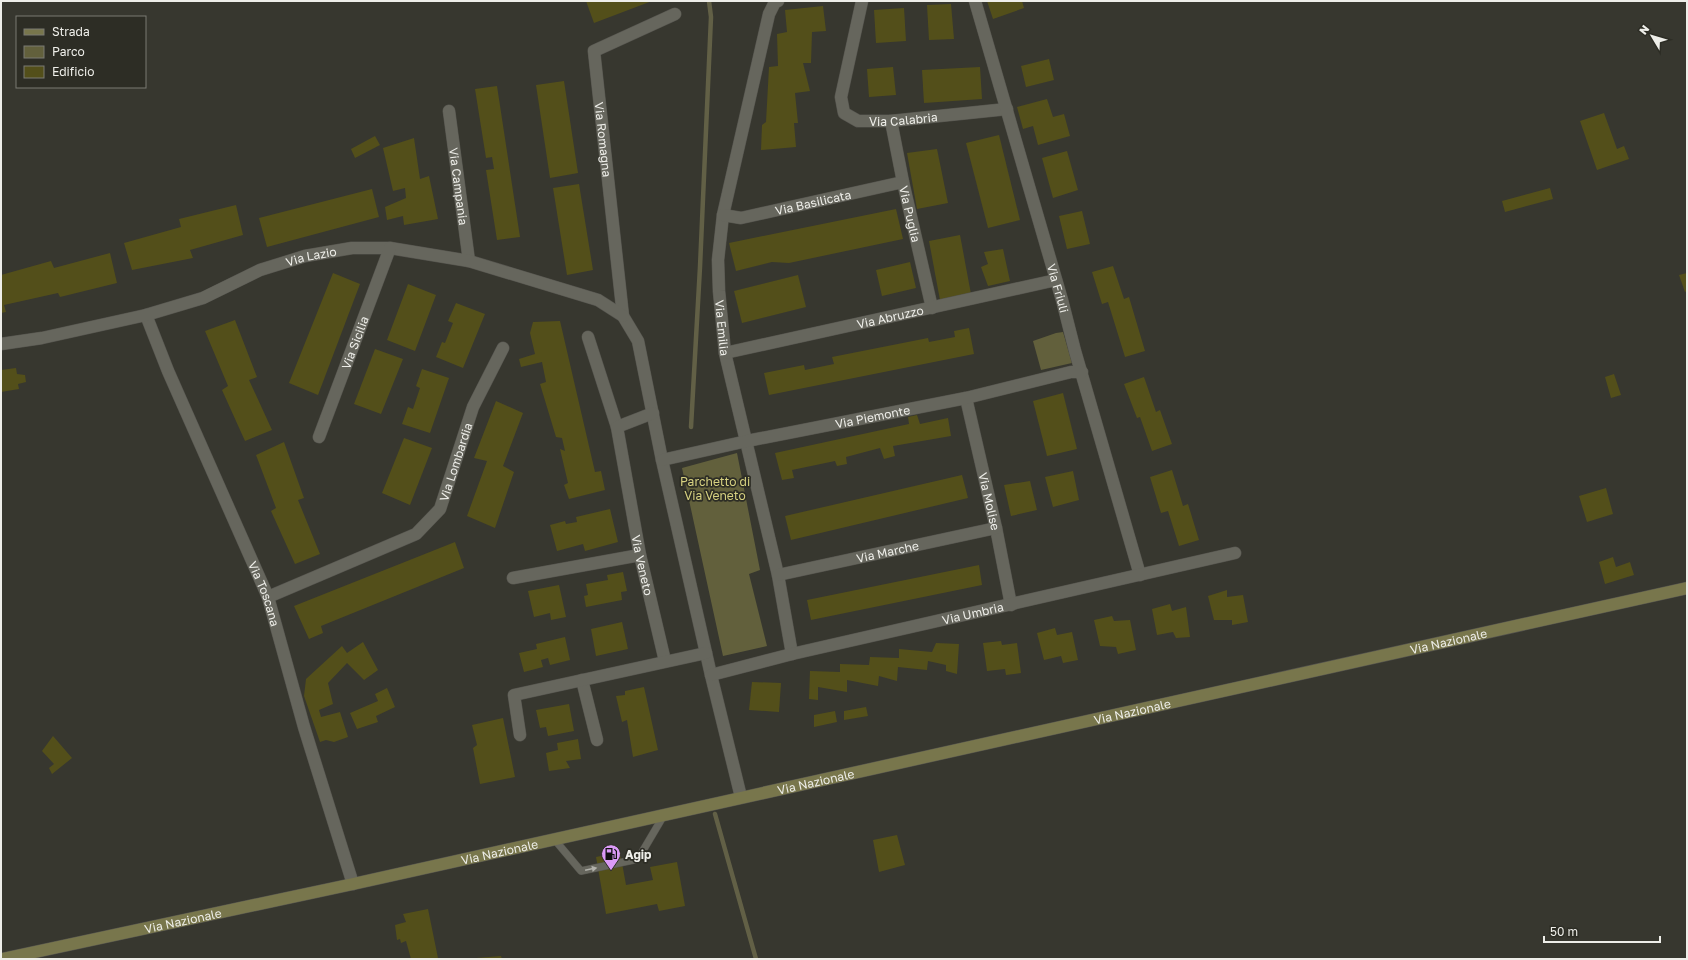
<svg xmlns="http://www.w3.org/2000/svg" width="1688" height="960" viewBox="0 0 1688 960" font-family="'Golos Text',sans-serif">
<style>
.green{fill:#62603c}
.lines{fill:none;stroke-linecap:round;stroke-linejoin:round}
.stream{stroke:#626046;stroke-width:4.5}
.building{fill:#534f1a}
.service-casing{stroke:#55544e;stroke-width:8}
.minor-casing{stroke:#55544e;stroke-width:13}
.secondary-casing{stroke:#55544e;stroke-width:13}
.service{stroke:#66665d;stroke-width:7}
.minor{stroke:#66665d;stroke-width:12}
.secondary{stroke:#78764c;stroke-width:12}
.oneway{fill:#b1b1aa}
.labels{text-anchor:middle;dominant-baseline:central;stroke-width:3.5;stroke-linejoin:round;paint-order:stroke}
.street-label{font-size:12px;fill:#eeeee9;stroke:#2d2d25}
.park-label{font-size:12px;fill:#d7d281;stroke:#2d2d25}
.poi-label{font-size:12px;font-weight:bold;fill:#eeeee9;stroke:#2d2d25;text-anchor:start}
</style>
<rect width="100%" height="100%" fill="#37372f"/>
<!-- green -->
<g class="green">
<path d="M1063,332L1072,363L1041,370L1033,341L1056,333Z"/>
<path d="M737,453L760,570L749,574L767,646L723,656L682,468Z"/>
</g>
<g class="lines">
<!-- stream -->
<g class="stream">
<path d="M691,427L700,267L711,17L709,1"/>
<path d="M715,814L756,959"/>
</g>
</g>
<!-- building -->
<g class="building">
<path d="M586,1H652L594,23Z"/>
<path d="M987,1H1022L1024,8L993,19Z"/>
<path d="M951,4L954,39L929,40L927,5Z"/>
<path d="M823,6L826,31L812,32L811,63H803L810,91L795,93L798,123H794L796,147L761,150L762,125L766,122L769,67L778,66L777,34L787,32L785,10Z"/>
<path d="M904,8L906,41L876,43L874,10Z"/>
<path d="M1049,59L1054,80L1026,87L1021,66Z"/>
<path d="M893,67L896,95L869,97L867,69Z"/>
<path d="M980,67L982,99L924,103L922,70Z"/>
<path d="M564,81L578,173L550,178L536,85Z"/>
<path d="M497,86L520,237L497,240L486,170L494,169L492,157L486,158L475,89Z"/>
<path d="M1047,99L1053,117L1064,114L1070,136L1038,145L1033,126L1023,129L1017,107Z"/>
<path d="M1604,113L1617,149L1624,146L1629,159L1597,170L1580,121Z"/>
<path d="M999,135L1020,220L988,228L966,143Z"/>
<path d="M375,136L380,145L355,158L351,149Z"/>
<path d="M414,138L420,179L429,176L438,219L404,225L403,216L387,220L385,207L406,198L405,188L393,191L383,148Z"/>
<path d="M937,149L948,203L917,209L907,153Z"/>
<path d="M1067,151L1078,190L1053,198L1042,158Z"/>
<path d="M579,184L593,270L567,275L553,188Z"/>
<path d="M1550,188L1553,199L1505,212L1502,201Z"/>
<path d="M372,189L379,217L267,247L259,218Z"/>
<path d="M236,205L243,235L190,250L193,258L132,270L124,243L181,227L179,219Z"/>
<path d="M896,209L903,239L789,263L772,262L736,271L729,243Z"/>
<path d="M1082,211L1090,244L1067,249L1059,216Z"/>
<path d="M960,235L971,294L940,300L929,241Z"/>
<path d="M1003,249L1010,281L988,286L981,267L988,264L984,252Z"/>
<path d="M110,253L117,283L60,297L58,293L4,305L6,312L1,313V275L51,261L54,268Z"/>
<path d="M910,262L916,288L882,296L876,270Z"/>
<path d="M1113,266L1124,299L1129,297L1145,351L1125,357L1108,302L1102,304L1092,272Z"/>
<path d="M333,273L360,284L318,395L289,383Z"/>
<path d="M1687,273V291L1685,292L1679,275Z"/>
<path d="M798,275L806,307L742,323L734,291Z"/>
<path d="M408,284L436,295L415,351L387,340Z"/>
<path d="M456,303L485,314L463,368L436,357L442,342L445,343L453,323L448,321Z"/>
<path d="M235,320L257,377L249,380L272,430L245,441L222,390L228,386L205,331Z"/>
<path d="M560,321L595,472L601,471L605,490L569,499L564,485L568,483L560,449L565,451L562,438L556,437L540,384L546,382L542,362L521,367L519,359L535,354L530,333L533,322Z"/>
<path d="M969,328L974,354L769,395L764,373L804,365L805,370L834,364L832,357L928,338L929,342L955,337L954,331Z"/>
<path d="M375,349L403,359L381,414L354,404Z"/>
<path d="M16,368L17,374L25,375L26,382L18,384L19,389L1,392V370Z"/>
<path d="M422,369L449,378L430,433L402,424L408,407L413,409L420,388L416,386Z"/>
<path d="M1614,374L1621,395L1611,398L1605,377Z"/>
<path d="M1144,377L1156,412L1160,410L1172,444L1152,451L1140,417L1137,418L1124,384Z"/>
<path d="M1063,393L1077,449L1047,456L1033,401Z"/>
<path d="M496,401L523,413L503,466L514,472L495,528L467,516L487,461L474,458Z"/>
<path d="M917,415L920,424L948,418L951,436L893,446L895,456L884,459L880,448L846,457L847,464L837,466L835,461L792,470L794,478L782,480L775,453L909,424L908,417Z"/>
<path d="M404,438L432,448L410,505L382,493Z"/>
<path d="M284,442L304,498L298,500L320,554L295,564L271,511L276,508L256,455Z"/>
<path d="M1172,470L1183,506L1188,504L1199,540L1179,546L1168,511L1161,513L1150,477Z"/>
<path d="M1073,471L1079,500L1053,507L1045,477Z"/>
<path d="M962,475L968,498L791,540L785,516Z"/>
<path d="M1030,481L1037,510L1011,516L1004,485Z"/>
<path d="M1606,488L1613,514L1587,522L1579,496Z"/>
<path d="M610,509L618,542L585,551L583,544L557,551L550,525L565,521L566,524L577,522L576,517Z"/>
<path d="M455,542L464,568L321,626L323,633L309,639L294,606Z"/>
<path d="M1613,557L1616,567L1630,562L1634,575L1605,584L1599,562Z"/>
<path d="M979,565L982,585L811,620L807,600Z"/>
<path d="M623,572L627,591L621,592L622,600L586,607L584,596L588,595L586,584L608,580L607,575Z"/>
<path d="M559,585L566,617L551,620L550,613L534,617L528,591Z"/>
<path d="M1227,590V597L1243,595L1248,622L1232,625V620H1214L1208,596Z"/>
<path d="M1170,604L1172,611L1186,607L1190,637L1176,638L1173,632L1157,635L1152,609Z"/>
<path d="M1112,616L1114,621L1130,620L1136,650L1118,654L1116,647L1100,646L1094,620Z"/>
<path d="M622,622L628,649L596,656L591,629Z"/>
<path d="M1055,628L1057,635L1072,632L1078,660L1063,663L1061,656L1044,660L1037,633Z"/>
<path d="M565,637L570,660L550,665L548,658L541,660L543,667L524,672L519,653L537,649L536,644Z"/>
<path d="M1001,641L1002,645L1017,643L1021,673L1006,675L1005,669L987,671L983,643Z"/>
<path d="M363,642L378,670L364,680L347,663L328,683L333,704L319,710L321,717L340,712L348,737L334,742L326,740L320,742L304,696L306,679L342,646L347,653Z"/>
<path d="M936,643L959,644L957,674L946,671V665L928,661L927,670L898,667L897,681L879,676L878,686L847,680V692L818,687V700L809,699L810,671L840,672V664L869,665L870,657L899,658V649L932,652Z"/>
<path d="M752,682L781,683L779,712L749,710Z"/>
<path d="M644,687L658,750L633,757L627,720L622,722L616,696L625,695V691Z"/>
<path d="M387,688L395,707L376,716L378,722L357,729L350,713L378,701L375,694Z"/>
<path d="M569,704L574,731L548,736L546,727L540,728L536,710Z"/>
<path d="M866,707L868,716L844,720V711Z"/>
<path d="M835,711L837,722L814,727V715Z"/>
<path d="M503,718L515,777L480,784L473,748L477,745L472,725Z"/>
<path d="M53,736L72,758L52,774L49,768L54,764L42,751Z"/>
<path d="M578,739L581,759L566,761L570,768L549,771L546,753L558,750L557,743Z"/>
<path d="M897,835L905,865L879,872L873,840Z"/>
<path d="M620,852L626,885L653,880L650,867L677,862L685,906L659,911L657,904L606,914L596,857Z"/>
<path d="M428,909L438,958L411,959L406,941L401,943L400,939L397,940L395,925L406,922L403,914Z"/>
<path d="M501,956L502,959H476V958Z"/>
</g>
<g class="lines">
<defs>
<path id="service" d="M554,839L581,871L638,859L664,815"/>
<g id="minor">
<path id="s1" d="M778,1L775,2L769,14L723,215L718,260L719,291L725,353L778,575L792,654"/>
<path id="s2" d="M862,1L841,97L844,113L858,121H891L1007,109"/>
<path id="s3" d="M975,1L1062,300L1075,351L1140,575"/>
<path id="s4" d="M675,14L594,51L623,316L638,341L662,460L711,675L741,797"/>
<path id="s5" d="M449,111L469,261"/>
<path id="s6" d="M891,121L903,182L932,308"/>
<path id="s7" d="M723,215L741,218L903,182"/>
<path id="s8" d="M146,315L168,371L268,597L304,727L353,884"/>
<path d="M588,337L617,427"/>
<path id="s9" d="M1,344L42,338L146,315L203,298L260,270L305,256L352,248H390L469,261L598,300L623,316"/>
<path id="s10" d="M725,353L1056,280"/>
<path id="s11" d="M966,398L996,528L1011,605"/>
<path id="s12" d="M653,413L617,427L640,555L665,661"/>
<path id="s13" d="M319,437L390,248"/>
<path id="s14" d="M662,460L747,441L966,398L1071,372H1082"/>
<path id="s15" d="M778,575L996,528"/>
<path d="M513,578L640,555"/>
<path id="s16" d="M268,597L416,534L440,509L473,407L503,348"/>
<path id="s17" d="M711,675L792,654L1235,553"/>
<path d="M582,680L597,740"/>
<path d="M520,735L514,695L706,653"/>
</g>
<g id="secondary">
<path id="s18" d="M2,959L353,884L1687,588"/>
</g>
</defs>
<!-- service casing -->
<use href="#service" class="service-casing"/>
<!-- minor casing -->
<use href="#minor" class="minor-casing"/>
<!-- secondary casing -->
<use href="#secondary" class="secondary-casing"/>
<!-- service -->
<use href="#service" class="service"/>
<!-- minor -->
<use href="#minor" class="minor"/>
<!-- secondary -->
<use href="#secondary" class="secondary"/>
</g>
<!-- one-way arrows -->
<defs><path id="oneway-solid" d="M-6-.8H1V-3.2L6.5 0L1 3.2V.8H-6Z"/></defs>
<use class="oneway" href="#oneway-solid" transform="translate(591 869) rotate(-12)"/>
<!-- icons -->
<defs>
<symbol id="fuel-pin" viewBox="-11 -11 22 30"><path d="M0 17L-7.5 6A9.5 9.5 0 1 1 7.5 6Z" fill="#db9af6" stroke="#2d2d25"/><path d="M-5.5-6h7V0h2V4h1.3V-2.5L3-4.5l.8-.8L6-3V5H2.5V1h-1V6h-7ZM-4.2-4.7v3.2H.2V-4.7Z" fill="#111"/></symbol>
</defs>
<g fill-rule="evenodd">
<use href="#fuel-pin" x="600" y="843" width="22" height="30"/>
</g>
<g class="labels">
<!-- street labels -->
<g class="street-label">
<text stroke="none"><textPath href="#s2" startOffset="176">Via Calabria</textPath></text>
<text stroke="none"><textPath href="#s4" startOffset="178">Via Romagna</textPath></text>
<text stroke="none"><textPath href="#s5" startOffset="76">Via Campania</textPath></text>
<text stroke="none"><textPath href="#s7" startOffset="92">Via Basilicata</textPath></text>
<text stroke="none"><textPath href="#s6" startOffset="95">Via Puglia</textPath></text>
<text stroke="none"><textPath href="#s9" startOffset="324">Via Lazio</textPath></text>
<text stroke="none"><textPath href="#s3" startOffset="299">Via Friuli</textPath></text>
<text stroke="none"><textPath href="#s10" startOffset="169">Via Abruzzo</textPath></text>
<text stroke="none"><textPath href="#s1" startOffset="336">Via Emilia</textPath></text>
<text stroke="none"><textPath href="#s13" startOffset="101">Via Sicilia</textPath></text>
<text stroke="none"><textPath href="#s14" startOffset="215">Via Piemonte</textPath></text>
<text stroke="none"><textPath href="#s16" startOffset="245">Via Lombardia</textPath></text>
<text stroke="none"><textPath href="#s11" startOffset="106">Via Molise</textPath></text>
<text stroke="none"><textPath href="#s15" startOffset="112">Via Marche</textPath></text>
<text stroke="none"><textPath href="#s12" startOffset="179">Via Veneto</textPath></text>
<text stroke="none"><textPath href="#s8" startOffset="303">Via Toscana</textPath></text>
<text stroke="none"><textPath href="#s17" startOffset="269">Via Umbria</textPath></text>
<text stroke="none"><textPath href="#s18" startOffset="1481">Via Nazionale</textPath></text>
<text stroke="none"><textPath href="#s18" startOffset="1157">Via Nazionale</textPath></text>
<text stroke="none"><textPath href="#s18" startOffset="833">Via Nazionale</textPath></text>
<text stroke="none"><textPath href="#s18" startOffset="509">Via Nazionale</textPath></text>
<text stroke="none"><textPath href="#s18" startOffset="185">Via Nazionale</textPath></text>
</g>
<!-- park labels -->
<g class="park-label">
<text x="715" y="481">Parchetto di<tspan x="715" dy="14">Via Veneto</tspan></text>
</g>
<!-- poi labels -->
<g class="poi-label">
<text x="625" y="854">Agip</text>
</g>
</g>
<!-- border -->
<rect width="1688" height="960" fill="none" stroke="#eeeee9" stroke-width="4"/>
<!-- legend -->
<rect x="16" y="16" width="130" height="72" fill="#2d2d25" stroke="#7a7a73"/>
<rect x="24" y="29" width="20" height="6" fill="#78764c" stroke="#7a7a73"/>
<text x="52" y="36" font-size="12" fill="#eeeee9">Strada</text>
<rect x="24" y="46" width="20" height="12" fill="#62603c" stroke="#7a7a73"/>
<text x="52" y="56" font-size="12" fill="#eeeee9">Parco</text>
<rect x="24" y="66" width="20" height="12" fill="#534f1a" stroke="#7a7a73"/>
<text x="52" y="76" font-size="12" fill="#eeeee9">Edificio</text>
<!-- north arrow -->
<g transform="translate(1652 36) rotate(308)" stroke="#2d2d25" stroke-width="3" paint-order="stroke">
<path d="M0-3L7 15L0 10L-7 15Z" fill="#eeeee9"/>
<text y="-6" font-size="11" font-weight="bold" text-anchor="middle" fill="#eeeee9">N</text>
</g>
<!-- scale -->
<path d="M1544 936v6h116v-6" fill="none" stroke="#eeeee9" stroke-width="2"/>
<text x="1550" y="936" font-size="12" fill="#eeeee9" stroke="#2d2d25" stroke-width="3" paint-order="stroke">50 m</text>
</svg>
